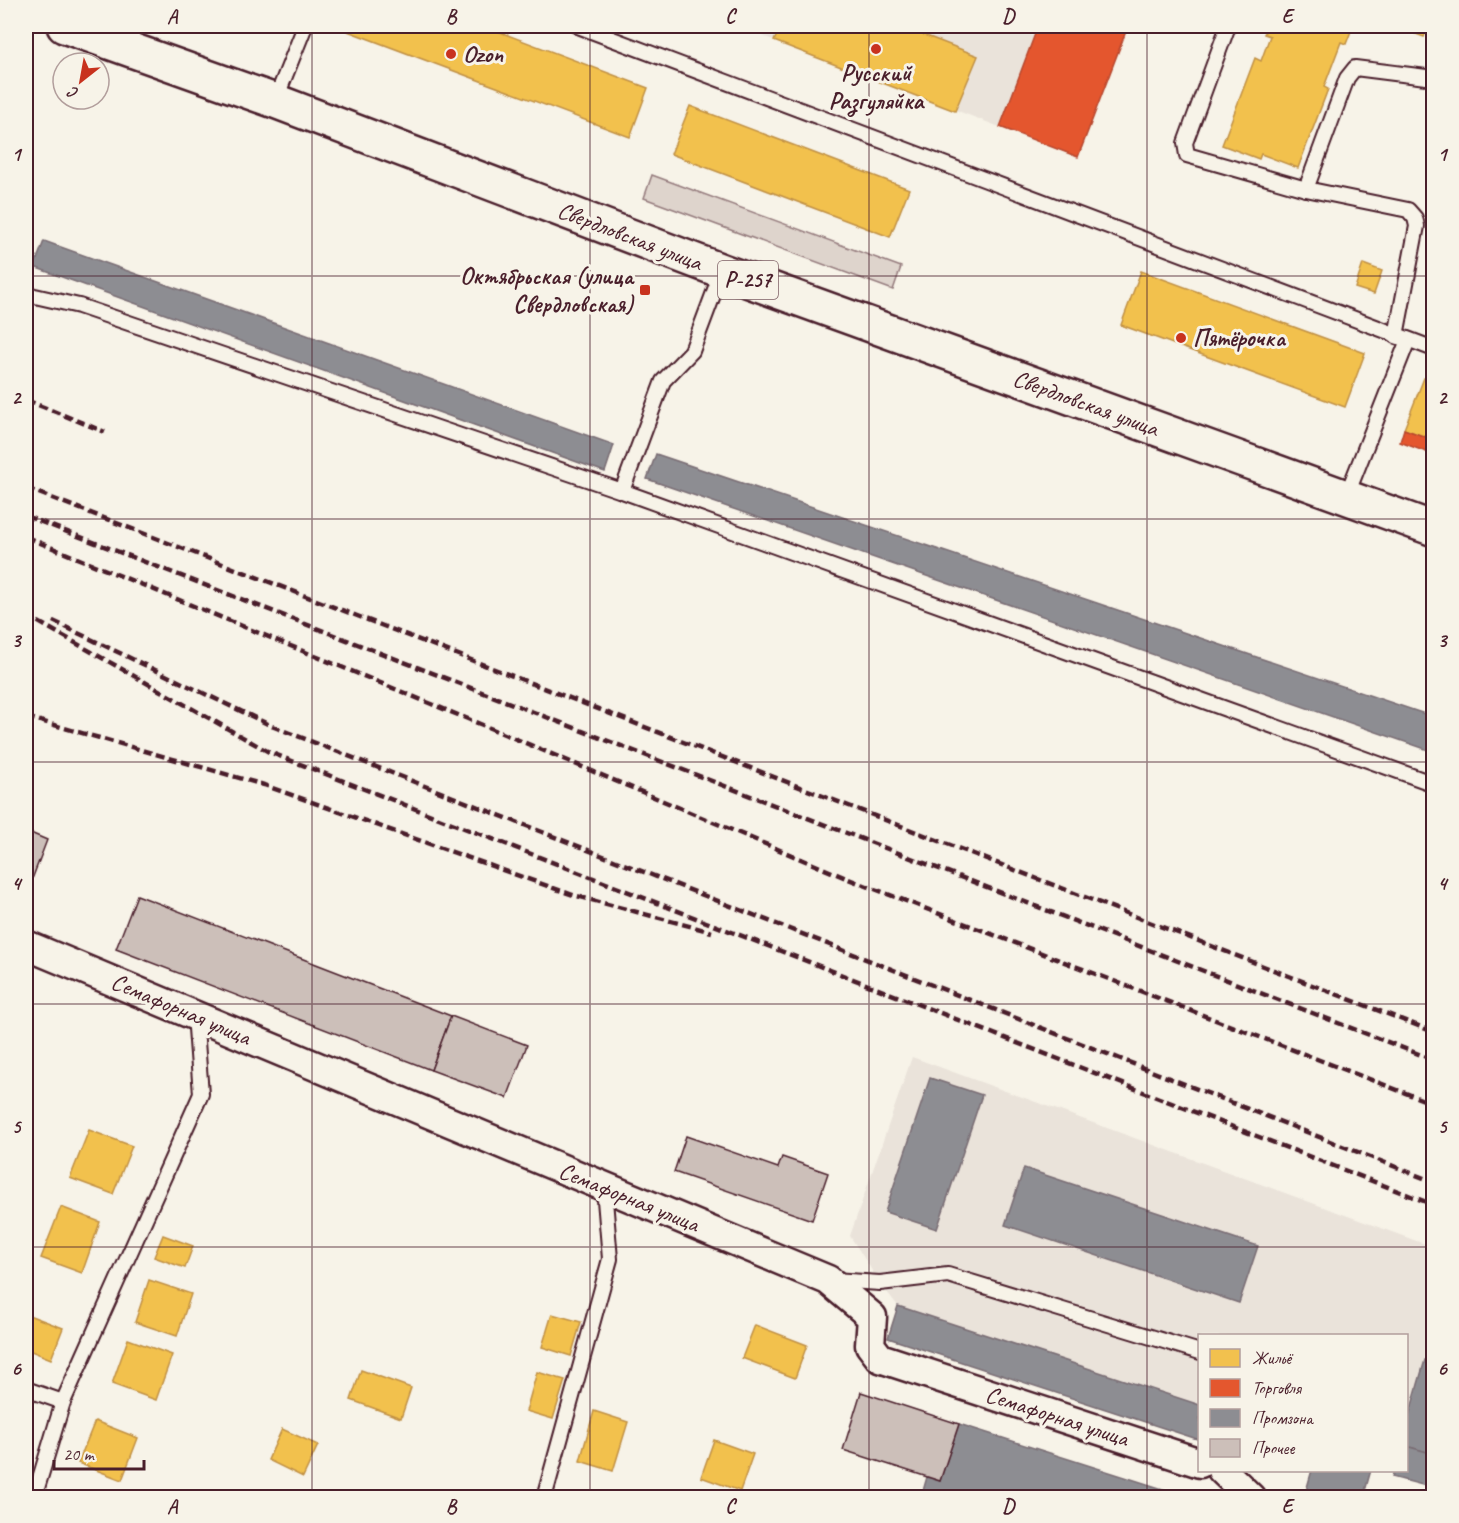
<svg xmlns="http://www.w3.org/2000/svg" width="1459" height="1523" viewBox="0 0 1459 1523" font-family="Caveat,sans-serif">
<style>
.built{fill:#eae3da}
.green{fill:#ded4cc;stroke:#947a7c;stroke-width:1.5}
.homes{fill:#f2c14e;stroke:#c09044;stroke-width:1.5}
.shops{fill:#e4572e;stroke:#b6462d;stroke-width:1.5}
.industry{fill:#8d8d92;stroke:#796c73;stroke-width:1.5}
.building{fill:#ccbfb9;stroke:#4a1f2b;stroke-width:1.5}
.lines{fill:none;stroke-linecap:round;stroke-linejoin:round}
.lane-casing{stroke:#4a1f2b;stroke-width:18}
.street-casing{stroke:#4a1f2b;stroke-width:33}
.highway-casing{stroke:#4a1f2b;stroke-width:38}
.lane{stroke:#f7f3e8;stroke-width:14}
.street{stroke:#f7f3e8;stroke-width:28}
.highway{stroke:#f7f3e8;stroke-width:33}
.rail{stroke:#4a1f2b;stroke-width:4.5;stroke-dasharray:9 4.5;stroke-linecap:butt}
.grid{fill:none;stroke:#4a1f2b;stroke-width:1.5;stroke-opacity:0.55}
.poi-dot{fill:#c8321e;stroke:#f7f3e8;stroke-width:2}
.labels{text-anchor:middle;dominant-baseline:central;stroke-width:6;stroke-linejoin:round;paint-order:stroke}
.shield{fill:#f7f3e8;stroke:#7e5f64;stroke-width:1.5}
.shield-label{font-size:22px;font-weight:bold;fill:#4a1f2b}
.poi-label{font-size:24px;font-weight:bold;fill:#4a1f2b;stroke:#f7f3e8;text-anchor:start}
.street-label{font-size:24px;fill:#4a1f2b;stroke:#f7f3e8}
.neatline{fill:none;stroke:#4a1f2b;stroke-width:2}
.grid-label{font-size:20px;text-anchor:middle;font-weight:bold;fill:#4a1f2b}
</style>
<rect width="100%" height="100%" fill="#f7f3e8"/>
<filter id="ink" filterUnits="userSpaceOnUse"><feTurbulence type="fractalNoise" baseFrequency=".0167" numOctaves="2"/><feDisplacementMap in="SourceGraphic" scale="12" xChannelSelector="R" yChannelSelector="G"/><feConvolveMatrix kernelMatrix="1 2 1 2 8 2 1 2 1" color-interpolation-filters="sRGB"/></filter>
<g filter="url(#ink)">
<!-- built -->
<g class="built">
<path d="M737,26H1128L1078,157Z"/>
<path d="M912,1057L1433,1247V1454L1407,1446L1406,1336H1200L1199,1405L898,1306L880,1283L850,1236Z"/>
</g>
<!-- green -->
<path class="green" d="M652,175L901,267L893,290L644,198Z"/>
<!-- homes -->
<g class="homes">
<path d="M347,26H484L648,88L630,137L345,30Z"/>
<path d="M781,26H901L978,56L955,111L774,41Z"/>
<path d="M1267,26H1353L1346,44L1341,42L1324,87L1328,89L1298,168L1261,154L1259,159L1222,145L1255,58L1261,61L1270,36L1264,34Z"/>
<path d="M1395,26H1429L1424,37Z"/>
<path d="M690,106L909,189L890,237L671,154Z"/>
<path d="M1363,264L1382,271L1374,294L1355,288Z"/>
<path d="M1141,271L1365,353L1345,407L1121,325Z"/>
<path d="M1424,378L1434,381V440L1404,429Z"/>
<path d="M89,1130L132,1146L113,1194L70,1178Z"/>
<path d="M61,1207L100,1222L82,1273L41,1258Z"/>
<path d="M163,1235L193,1246L185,1268L154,1257Z"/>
<path d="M149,1280L191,1294L177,1336L135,1322Z"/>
<path d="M26,1314L63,1328L51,1359L26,1349Z"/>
<path d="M552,1314L581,1322L571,1356L542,1347Z"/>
<path d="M755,1325L807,1345L795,1378L742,1358Z"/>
<path d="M128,1339L172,1355L156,1400L112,1384Z"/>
<path d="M361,1370L411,1388L401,1418L351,1400Z"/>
<path d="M537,1372L565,1380L553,1419L526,1411Z"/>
<path d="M594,1411L628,1422L613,1471L580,1461Z"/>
<path d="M95,1421L138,1438L122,1480L78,1463Z"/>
<path d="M282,1429L318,1445L303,1477L268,1460Z"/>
<path d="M714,1440L753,1454L740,1491L701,1477Z"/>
</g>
<!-- shops -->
<g class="shops">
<path d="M1038,26H1128L1078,157L1000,127Z"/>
<path d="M1404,429L1434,440V455L1400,442Z"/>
</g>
<!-- industry -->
<g class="industry">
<path d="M44,241L614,445L605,472L34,267Z"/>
<path d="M656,454L1434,717V752L647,479Z"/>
<path d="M930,1078L982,1095L937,1229L885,1212Z"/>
<path d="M1024,1168L1258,1246L1239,1303L1005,1225Z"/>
<path d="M898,1306L1200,1405V1440L888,1338Z"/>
<path d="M1425,1360L1434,1362V1454L1406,1446V1426Z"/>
<path d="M959,1424L1191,1498H967L957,1494L956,1498H921L927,1477L940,1481Z"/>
<path d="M1406,1446L1434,1454V1488L1392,1477L1394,1470H1406Z"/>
<path d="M1312,1470H1371L1363,1498H1304Z"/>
</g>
<!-- building -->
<g class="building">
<path d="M26,831L47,840L26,895Z"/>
<path d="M137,895L451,1016L431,1070L116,949Z"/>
<path d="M451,1016L527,1045L507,1098L431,1070Z"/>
<path d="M686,1136L778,1168L782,1157L828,1173L812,1220L674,1172Z"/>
<path d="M861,1392L959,1424L940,1481L843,1450Z"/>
</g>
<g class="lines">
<defs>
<g id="lane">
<path d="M578,26L1434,349"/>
<path d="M1228,26L1185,143L1187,155L1306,189"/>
<path d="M275,101L305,26"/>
<path d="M722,271L692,351L663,381L622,491L1434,784"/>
<path d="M26,294L79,306L622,491"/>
<path d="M1346,497L1408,340L1396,336L1417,226L1415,218L1408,210L1306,189L1347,78L1355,68L1434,78"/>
<path d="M833,1280L880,1283L948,1275L1200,1352"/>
<path d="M26,1389L63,1402"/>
<path d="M546,1491L610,1259L604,1188"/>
<path d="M34,1498L63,1402L201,1094L195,1015"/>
</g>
<g id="street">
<path d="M26,945L828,1280L872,1317L870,1345L880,1358L1200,1463"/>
<path d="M1222,1470L1251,1498"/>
</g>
<path id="highway" d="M64,26L275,101L722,271L1434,529"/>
</defs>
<!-- lane casing -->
<use href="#lane" class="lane-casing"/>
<!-- street casing -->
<use href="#street" class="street-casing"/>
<!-- highway casing -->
<use href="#highway" class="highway-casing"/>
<!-- lane -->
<use href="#lane" class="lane"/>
<!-- street -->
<use href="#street" class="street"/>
<!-- highway -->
<use href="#highway" class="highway"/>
<!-- rail -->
<g class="rail">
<path d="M26,400L105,432"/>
<path d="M26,488L1434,1032"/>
<path d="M26,516L1434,1060"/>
<path d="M26,537L497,731L846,878L1434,1104"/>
<path d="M26,615L269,752L1434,1205"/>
<path d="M53,621L272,726L1434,1182"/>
<path d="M26,717L264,785L573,895L712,932"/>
</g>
</g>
</g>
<!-- grid -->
<path class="grid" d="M312,26V1498M590,26V1498M869,26V1498M1147,26V1498M26,276H1434M26,519H1434M26,762H1434M26,1004H1434M26,1247H1434"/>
<!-- markers -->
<g class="poi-dot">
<circle cx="876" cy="49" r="6"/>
<circle cx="451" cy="54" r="6"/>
<rect x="639" y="284" width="12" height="12" rx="3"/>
<circle cx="1181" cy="338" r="6"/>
</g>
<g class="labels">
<!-- shield labels -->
<rect class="shield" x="718" y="261" width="60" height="38" rx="4.5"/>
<g class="shield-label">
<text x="748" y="280">Р-257</text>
</g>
<!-- poi labels -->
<g class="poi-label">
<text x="463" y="54">Ozon</text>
<text x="876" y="73" text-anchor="middle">Русский<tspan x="876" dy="28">Разгуляйка</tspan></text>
<text x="633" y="276" text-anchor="end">Октябрьская (улица<tspan x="633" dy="28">Свердловская)</tspan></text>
<text x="1193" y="338">Пятёрочка</text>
</g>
<!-- street labels -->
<g class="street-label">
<text transform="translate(630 236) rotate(21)">Свердловская улица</text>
<text transform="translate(1086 403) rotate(20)">Свердловская улица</text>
<text transform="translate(181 1009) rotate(23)">Семафорная улица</text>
<text transform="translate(629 1197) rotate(22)">Семафорная улица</text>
<text transform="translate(1057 1416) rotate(18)">Семафорная улица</text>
</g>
</g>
<!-- margin -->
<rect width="1459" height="1523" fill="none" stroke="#f7f3e8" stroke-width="66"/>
<!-- legend -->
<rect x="1198" y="1334" width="210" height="138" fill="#f7f3e8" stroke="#b29e9c" stroke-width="1.5"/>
<rect x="1210" y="1349" width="30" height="18" fill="#f2c14e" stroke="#b29e9c" stroke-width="1.5"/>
<text x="1252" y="1364" font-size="18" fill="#4a1f2b">Жильё</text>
<rect x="1210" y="1379" width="30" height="18" fill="#e4572e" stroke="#b29e9c" stroke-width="1.5"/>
<text x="1252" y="1394" font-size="18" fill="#4a1f2b">Торговля</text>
<rect x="1210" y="1409" width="30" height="18" fill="#8d8d92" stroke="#b29e9c" stroke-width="1.5"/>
<text x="1252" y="1424" font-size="18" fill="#4a1f2b">Промзона</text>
<rect x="1210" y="1439" width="30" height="18" fill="#ccbfb9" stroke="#b29e9c" stroke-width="1.5"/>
<text x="1252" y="1454" font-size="18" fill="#4a1f2b">Прочее</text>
<!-- north arrow -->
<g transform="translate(81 81) rotate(211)"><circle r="28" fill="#f7f3e8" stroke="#b29e9c" stroke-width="1.5"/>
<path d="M0-4.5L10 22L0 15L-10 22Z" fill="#c8321e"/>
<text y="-9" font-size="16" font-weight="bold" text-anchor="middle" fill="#4a1f2b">С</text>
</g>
<!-- scale -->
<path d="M54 1460v9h90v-9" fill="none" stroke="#4a1f2b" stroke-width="3"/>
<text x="63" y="1460" font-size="18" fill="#4a1f2b" stroke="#f7f3e8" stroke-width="4.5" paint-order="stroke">20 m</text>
<rect x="33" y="33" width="1393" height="1457" class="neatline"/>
<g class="grid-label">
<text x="172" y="23">A</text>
<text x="451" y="23">B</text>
<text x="730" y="23">C</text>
<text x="1008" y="23">D</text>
<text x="1287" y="23">E</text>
<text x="16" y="161">1</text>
<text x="1442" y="161">1</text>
<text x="16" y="404">2</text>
<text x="1442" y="404">2</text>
<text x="16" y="647">3</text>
<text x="1442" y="647">3</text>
<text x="16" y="890">4</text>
<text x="1442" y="890">4</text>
<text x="16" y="1133">5</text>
<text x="1442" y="1133">5</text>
<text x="16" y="1375">6</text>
<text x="1442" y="1375">6</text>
<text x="172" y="1513">A</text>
<text x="451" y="1513">B</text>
<text x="730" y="1513">C</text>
<text x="1008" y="1513">D</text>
<text x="1287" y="1513">E</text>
</g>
</svg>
